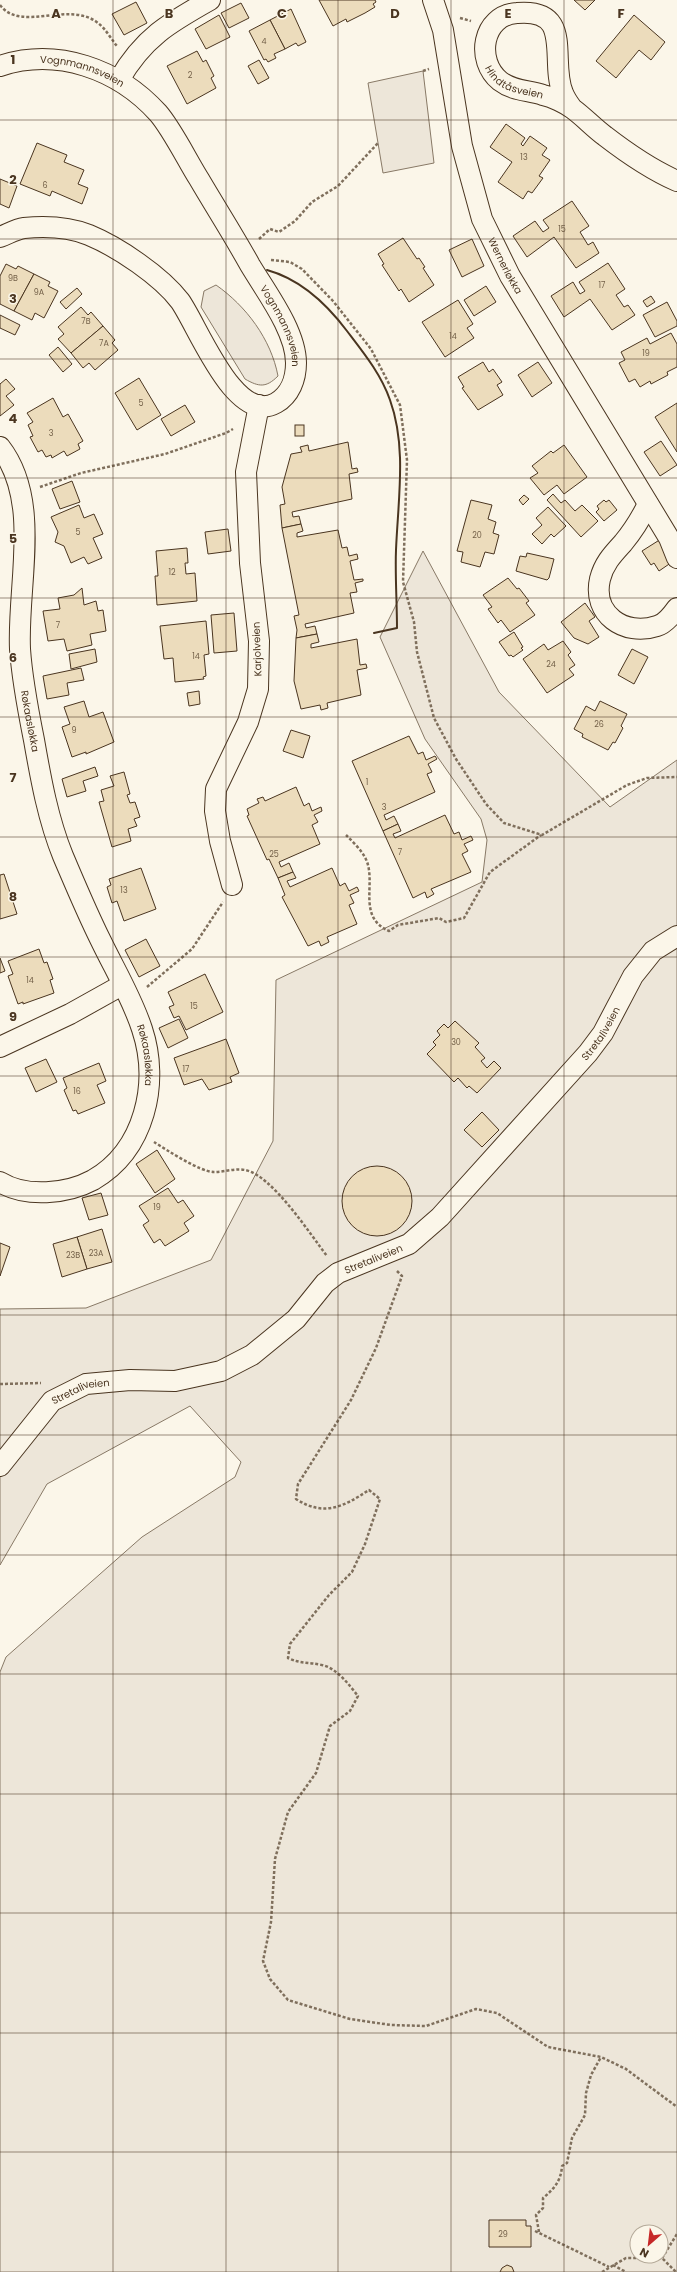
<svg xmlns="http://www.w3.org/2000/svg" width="677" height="2272" viewBox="0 0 677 2272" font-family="Poppins,sans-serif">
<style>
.green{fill:#ede6d9;stroke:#887966;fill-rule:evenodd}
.building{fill:#ecdcbc;stroke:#4a3520}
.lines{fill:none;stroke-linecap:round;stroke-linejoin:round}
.minor-casing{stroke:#4a3520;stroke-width:22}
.path{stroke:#7f6f5c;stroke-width:2.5;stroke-dasharray:3 2;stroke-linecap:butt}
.minor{stroke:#fbf6e9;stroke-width:20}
.wall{stroke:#4a3520;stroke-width:2}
.grid{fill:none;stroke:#4a3520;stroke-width:1;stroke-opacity:0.55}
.labels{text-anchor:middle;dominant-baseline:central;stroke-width:3;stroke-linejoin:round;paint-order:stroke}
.number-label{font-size:8px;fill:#725f47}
.street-label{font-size:10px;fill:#4a3520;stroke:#fbf6e9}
.grid-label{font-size:13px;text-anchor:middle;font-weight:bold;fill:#4a3520;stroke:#fbf6e9;stroke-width:3;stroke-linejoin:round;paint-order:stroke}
</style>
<rect width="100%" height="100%" fill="#fbf6e9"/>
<!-- green -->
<g class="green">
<path d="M423,71L434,163L383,173L368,83Z"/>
<path d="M216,285C246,306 271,339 278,376C266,388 259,387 245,379L201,307L204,291Z"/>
<path d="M423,551L499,692L610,807L677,760V2272H0V1672L6,1657L142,1537L235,1477L241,1462L190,1406L47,1484L0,1565V1309L86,1308L211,1260L273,1141L276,980L482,882L487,840L481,819L425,739L380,637ZM637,2232H661V2256H637Z"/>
</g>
<!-- building -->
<g class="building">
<path d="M319,0H375L376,2L373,4L375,7L365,13L347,22L346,19L333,26Z"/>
<path d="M574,0H595L585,10Z"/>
<path d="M136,2L147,23L124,35L112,14Z"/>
<path d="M241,3L249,18L229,28L221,13Z"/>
<path d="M291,9L306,42L298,46L296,43L285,49L270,20Z"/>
<path d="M219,15L230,37L206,49L195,29Z"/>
<path d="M634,15L665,42L651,60L639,50L616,78L596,61Z"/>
<path d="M270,20L285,49L274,54L276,58L268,62L266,59L264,60L249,31Z"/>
<path d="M197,51L203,62L206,60L214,76L211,78L216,88L187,104L167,66Z"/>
<path d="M259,60L269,78L258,84L248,66Z"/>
<path d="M506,124L525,138L521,144L523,146L530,136L547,148L542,155L550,160L539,176L543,178L532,193L528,191L523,199L498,182L512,162L490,147Z"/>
<path d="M37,143L67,155L64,162L84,170L78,184L88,188L82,204L52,191L50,196L20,184Z"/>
<path d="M0,179L17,186L9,208L0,204Z"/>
<path d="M572,201L589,226L580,232L588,245L593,242L599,253L576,268L554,237L527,257L513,236L535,221L543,232L549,228L543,220Z"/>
<path d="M403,238L417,259L419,258L425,267L423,268L434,285L409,302L401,289L399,291L382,265L384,264L378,254Z"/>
<path d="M472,239L484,266L462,277L449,250Z"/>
<path d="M608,263L625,289L616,295L624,307L628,305L635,315L612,330L590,299L564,317L551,296L573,282L580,294L585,291L579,282Z"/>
<path d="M6,264L16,269L18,266L34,274L14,311L0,304V276Z"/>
<path d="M34,274L50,282L48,286L58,291L44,318L35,313L32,320L14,311Z"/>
<path d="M486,286L496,302L474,316L464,300Z"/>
<path d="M77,288L82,294L66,309L60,302Z"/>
<path d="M651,296L655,302L647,307L643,301Z"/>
<path d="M458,300L473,324L467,328L474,338L445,357L422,322Z"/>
<path d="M667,302L677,321V326L655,337L643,315Z"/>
<path d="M81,307L88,315L91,312L103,326L71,353L58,339L64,334L58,327Z"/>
<path d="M0,315L20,325L15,335L0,328Z"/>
<path d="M103,326L115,340L112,343L118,350L95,370L89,363L83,368L71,353Z"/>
<path d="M671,333L677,344V367L667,372L668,375L651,384L650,381L640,387L635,379L629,382L619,363L625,360L621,352L647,338L650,344Z"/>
<path d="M58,347L72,364L63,372L49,355Z"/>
<path d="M483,362L489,372L493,369L502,382L497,385L503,395L478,410L462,388L464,387L458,377Z"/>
<path d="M538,362L552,383L532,397L518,375Z"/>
<path d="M139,378L161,415L137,430L115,393Z"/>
<path d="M6,379L15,389L6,396L14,405L0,416V384Z"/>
<path d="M53,398L63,417L68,414L83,441L78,444L80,449L67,456L64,451L52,458L51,455L46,457L42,450L38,452L30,437L33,436L28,425L33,422L27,413Z"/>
<path d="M677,403V452L655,417Z"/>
<path d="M185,405L195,422L171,436L161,419Z"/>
<rect x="295" y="425" width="9" height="11"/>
<path d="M661,441L677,465L660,476L644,452Z"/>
<path d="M348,442L352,469L357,468L358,472L349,474L352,499L292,512L293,517L299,516L301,524L282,528L280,505L285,504L282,487L291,454L302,452L300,447L308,445L309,451Z"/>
<path d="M564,445L587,477L564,494L557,485L544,495L530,478L538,473L532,466L551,451L553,453Z"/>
<path d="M72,481L80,502L60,509L52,489Z"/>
<path d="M553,494L561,503L565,500L575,511L582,505L598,521L581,537L547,500Z"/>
<path d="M524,495L529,499L523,505L519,500Z"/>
<path d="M471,500L492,505L488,519L496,522L493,533L499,535L494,554L485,552L480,567L461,562L463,552L457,551Z"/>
<path d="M604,500L606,502L609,500L617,510L604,521L596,512L599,509L597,506Z"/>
<path d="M79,505L84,518L94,514L103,534L93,538L102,558L88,564L84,557L71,563L64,546L55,542L58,532L51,517Z"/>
<path d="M548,507L566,526L554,537L551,534L542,544L532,534L542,525L536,518Z"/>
<path d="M301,524L303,531L297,533V537L338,530L342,548L347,547L349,556L357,554L358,559L350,561L354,580L363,579V581L355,583L357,592L350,593L354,613L305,624L306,628L315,626L317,634L296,638L297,630L294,616L299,615L282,528Z"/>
<path d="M228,529L231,551L208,554L205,532Z"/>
<path d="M661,539L675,560L659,571L654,563L651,565L642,551Z"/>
<path d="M187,548L188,563H185L186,574L195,573L197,601L157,605L155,576H158L156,551Z"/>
<path d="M527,553L554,559L549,578L547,580L516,571L520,556L526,557Z"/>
<path d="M508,578L517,589L519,588L529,601L526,603L535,615L510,632L501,620L498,623L488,609L492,607L483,595Z"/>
<path d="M82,588L84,605L96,601L98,611L103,610L106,631L90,634L92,645L67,651L64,639L48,641L43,611L60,609L58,598L74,595Z"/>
<path d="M585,603L595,617L589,621L599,637L588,644L574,638L561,622Z"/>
<path d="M234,613L237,651L214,653L211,615Z"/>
<path d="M206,621L209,654L204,655L206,676L203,677L204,679L175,682L173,658L164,659L160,626Z"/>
<path d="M514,632L523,647L521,648L523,650L513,657L511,655L509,656L499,642Z"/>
<path d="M317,634L319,642L311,644V648L357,639L360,665L366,664L367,668L357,670L361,695L327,703L328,708L321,710L320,705L301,709L294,681L296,638Z"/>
<path d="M563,641L571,652L568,655L575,665L569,669L574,675L547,693L523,659L544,644L548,650Z"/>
<path d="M95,649L97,662L71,669L69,654Z"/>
<path d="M632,649L648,657L634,684L618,675Z"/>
<path d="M81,668L84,680L67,683L69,695L47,699L43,676Z"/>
<path d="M199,691L200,704L189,706L187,693Z"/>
<path d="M84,701L89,717L103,712L114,742L86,754V752L72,757L62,727L70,724L64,707Z"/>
<path d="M600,701L627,714L621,726L623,728L615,743L613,742L608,750L582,737L583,734L574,729L586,706L595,711Z"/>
<path d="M291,730L310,736L303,758L283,751Z"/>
<path d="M409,736L418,754L423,752L426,760L435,756L437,759L428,764L432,772L427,774L435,792L384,815L386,820L394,816L398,824L383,831L352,761Z"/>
<path d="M95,767L98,776L83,781L86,791L67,797L62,779Z"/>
<path d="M124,772L130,794L127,795L130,803L135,802L140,817L134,819L137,826L128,829L131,841L112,847L99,802L104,801L101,790L114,786L110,776Z"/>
<path d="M296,787L304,806L309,803L312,811L321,807L322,811L314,815L318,822L312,825L320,844L279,862L281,867L289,863L293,872L278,878L269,859L267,860L247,816L249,815L247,809L259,803L257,799L263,797L265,801Z"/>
<path d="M445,815L454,834L459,832L462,840L471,836L473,840L464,844L468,851L462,854L471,872L431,889L434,894L427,898L425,892L413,898L383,831L398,824L401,831L393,834L395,838Z"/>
<path d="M141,868L156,909L124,921L117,901L112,903L107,887L111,885L109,879Z"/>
<path d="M332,868L340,886L345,883L349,891L357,887L359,891L350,895L354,903L349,905L357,924L327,937L329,942L321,946L319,941L308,946L282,897L285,895L278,878L293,872L296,878L287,881L290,887Z"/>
<path d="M4,874L17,914L0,919V875Z"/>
<path d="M146,939L160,966L139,977L125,950Z"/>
<path d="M39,949L44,963L47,962L53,979L50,980L54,993L23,1004V1002L18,1004L8,976L13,974L8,961Z"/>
<path d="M0,958L5,971L0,973Z"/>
<path d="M205,974L223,1012L186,1030L179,1016L174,1018L169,1007L174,1005L168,992Z"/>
<path d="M179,1019L188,1038L168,1048L159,1028Z"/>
<path d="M455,1021L479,1043L475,1047L485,1058L481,1061L487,1068L494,1061L501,1068L477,1093L469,1086L467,1088L458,1078L454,1082L427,1054L436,1045L433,1042L440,1035L437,1031L444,1024L448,1028Z"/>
<path d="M226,1039L239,1073L230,1077L232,1082L209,1090L202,1079L184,1085L174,1058Z"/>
<path d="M46,1059L57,1082L36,1092L25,1068Z"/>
<path d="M99,1063L106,1081L97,1085L105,1103L78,1114L76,1110L73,1111L64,1090L67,1088L63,1078Z"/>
<path d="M482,1112L499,1130L482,1147L464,1130Z"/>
<path d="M157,1150L175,1179L155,1193L136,1164Z"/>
<circle cx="377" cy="1201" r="35"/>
<path d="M168,1188L178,1203L183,1200L194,1216L184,1223L189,1231L165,1246L160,1239L154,1243L143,1225L149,1221L139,1206Z"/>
<path d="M101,1193L108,1215L89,1220L82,1198Z"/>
<path d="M102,1229L112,1262L87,1269L77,1237Z"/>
<path d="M77,1237L87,1269L62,1277L53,1244Z"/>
<path d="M0,1243L10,1247L0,1276Z"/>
<path d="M489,2220H526V2226H531V2247H489Z"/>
<path d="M507,2265L512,2267L514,2272H500L502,2268Z"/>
</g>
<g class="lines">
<defs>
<g id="minor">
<path id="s1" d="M433,0L443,30L462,146L482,219L510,276L669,538L677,558"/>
<path id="s2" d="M0,66C57,47 118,69 158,113C172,129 187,160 199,179C216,208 234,236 250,265C266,292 296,331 296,363C296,379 290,395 276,403C235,426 198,326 180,301C161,276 118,247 89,235C69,227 45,226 24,228C16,229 8,234 0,237"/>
<path d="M119,80C143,38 169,23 210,0"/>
<path id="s3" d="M572,108C569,104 565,98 563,93C549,61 575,8 517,13C482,15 475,61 500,81C513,91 528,90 543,95C552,97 565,103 573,109C584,117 594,128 605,136C627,153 652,170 677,181"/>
<path id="s4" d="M0,447C42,501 17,584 20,649C22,679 28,710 34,740C41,780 48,819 63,856C75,884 87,913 101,941C115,970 132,998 142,1029C160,1083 145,1150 93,1180C67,1194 26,1198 0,1182"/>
<path d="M648,504C641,518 633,531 623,543C613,554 604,563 600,579C592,614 624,637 657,626C665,624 672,615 677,608"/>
<path d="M232,885L220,841L215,811L216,789L248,722L258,689L259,641L250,563L246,472L259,405"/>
<path d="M0,1047L70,1014L122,985"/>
<path id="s5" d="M0,1466L52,1401L86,1384L130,1380L175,1381L221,1371L252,1355L296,1319L325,1283L338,1273L409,1244L440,1217L588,1053L603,1033L633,976L653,951L677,936"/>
</g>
</defs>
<!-- minor casing -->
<use href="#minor" class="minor-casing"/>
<!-- path -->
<g class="path">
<path d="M0,5C21,33 69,0 98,23C106,29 111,39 117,46"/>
<path d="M460,18L471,21"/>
<path d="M423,71L429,69"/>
<path d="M259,239L270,229L279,232L295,221L312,202L338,186L378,143"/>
<path d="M271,260L290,262L302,269L333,301L371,349L400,405L407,460L403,582L414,622L417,652L434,718L456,759L486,804L504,823L542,835L627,785L647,778L677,777"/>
<path d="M40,487L81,473L165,454L226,433L233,429"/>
<path d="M346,835C354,843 365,853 368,865C374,888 359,918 389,931L398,925L439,918L446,922L464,918L490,872L541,835"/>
<path d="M147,987L192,949L223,902"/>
<path d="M154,1142C167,1150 200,1172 214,1172C225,1172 235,1168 245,1170C272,1175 310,1234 327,1256"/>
<path d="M397,1271L402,1276L376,1348L351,1400L298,1484L296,1499C324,1517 343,1507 369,1490L380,1499L365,1544L352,1572L329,1595L290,1644L288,1658C301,1664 309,1662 322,1665C337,1668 349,1685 358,1696L350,1711L330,1726L316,1773L288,1812L275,1859L271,1922L263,1961L270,1979L288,2000L350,2019L391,2025L426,2026L476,2009L497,2013L548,2047L601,2057L626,2069L677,2107"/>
<path d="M0,1384L41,1383"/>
<path d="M535,2231L609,2267"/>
<path d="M539,2232L536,2215L543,2208V2198C554,2189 561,2181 562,2166L567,2163L572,2138L585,2115L586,2093L591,2075L601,2057"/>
<path d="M662,2258L677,2234"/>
<path d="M613,2265L626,2272"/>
<path d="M602,2272L626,2258H662L676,2272"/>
</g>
<!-- minor -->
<use href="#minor" class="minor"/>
<!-- wall -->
<path class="wall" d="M267,270C300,279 326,303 347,331C363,352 381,374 390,400C407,447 398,500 396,550C395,576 397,602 397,628L374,633"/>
</g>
<!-- grid -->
<path class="grid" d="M113,0V2272M226,0V2272M338,0V2272M451,0V2272M564,0V2272M0,120H677M0,239H677M0,359H677M0,478H677M0,598H677M0,717H677M0,837H677M0,957H677M0,1076H677M0,1196H677M0,1315H677M0,1435H677M0,1555H677M0,1674H677M0,1794H677M0,1913H677M0,2033H677M0,2152H677"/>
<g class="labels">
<!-- number labels -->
<g class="number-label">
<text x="264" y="41">4</text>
<text x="190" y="75">2</text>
<text x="524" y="157">13</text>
<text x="45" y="185">6</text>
<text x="562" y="229">15</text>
<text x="13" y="278">9B</text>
<text x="602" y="285">17</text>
<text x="39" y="292">9A</text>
<text x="86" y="321">7B</text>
<text x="453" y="336">14</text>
<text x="104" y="343">7A</text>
<text x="646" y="353">19</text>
<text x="141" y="403">5</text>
<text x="51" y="433">3</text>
<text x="78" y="532">5</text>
<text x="477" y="535">20</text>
<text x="172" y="572">12</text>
<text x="58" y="625">7</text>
<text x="196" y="656">14</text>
<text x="551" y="664">24</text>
<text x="599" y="724">26</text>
<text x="74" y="730">9</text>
<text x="367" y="782">1</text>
<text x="384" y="807">3</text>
<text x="400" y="852">7</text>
<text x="274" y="854">25</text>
<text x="124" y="890">13</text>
<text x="30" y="980">14</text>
<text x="194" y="1006">15</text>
<text x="456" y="1042">30</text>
<text x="186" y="1069">17</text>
<text x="77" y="1091">16</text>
<text x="157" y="1207">19</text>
<text x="96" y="1253">23A</text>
<text x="73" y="1255">23B</text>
<text x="503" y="2234">29</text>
</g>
<!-- street labels -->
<g class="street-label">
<text stroke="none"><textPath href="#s2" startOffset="85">Vognmannsveien</textPath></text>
<text stroke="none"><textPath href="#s3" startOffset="229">Hindtåsveien</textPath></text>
<text stroke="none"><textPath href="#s1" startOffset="277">Wernerløkka</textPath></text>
<text stroke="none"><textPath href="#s2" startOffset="421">Vognmannsveien</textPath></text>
<text transform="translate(257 649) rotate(-92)">Karjolveien</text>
<text stroke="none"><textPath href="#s4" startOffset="280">Røkaasløkka</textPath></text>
<text stroke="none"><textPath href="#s5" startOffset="774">Stretaliveien</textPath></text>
<text stroke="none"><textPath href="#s4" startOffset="636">Røkaasløkka</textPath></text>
<text stroke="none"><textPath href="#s5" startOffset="450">Stretaliveien</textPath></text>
<text stroke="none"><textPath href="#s5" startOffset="114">Stretaliveien</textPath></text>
</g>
</g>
<g class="grid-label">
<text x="56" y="18">A</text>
<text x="169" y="18">B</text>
<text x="282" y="18">C</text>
<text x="395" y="18">D</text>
<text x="508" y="18">E</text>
<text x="621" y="18">F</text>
<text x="13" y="64">1</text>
<text x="13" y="184">2</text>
<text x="13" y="303">3</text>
<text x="13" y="423">4</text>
<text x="13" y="543">5</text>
<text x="13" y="662">6</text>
<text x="13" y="782">7</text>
<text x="13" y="901">8</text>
<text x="13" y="1021">9</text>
</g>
<!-- north arrow -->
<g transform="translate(649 2244) rotate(208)"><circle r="19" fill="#fbf6e9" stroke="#b4a999"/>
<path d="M0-3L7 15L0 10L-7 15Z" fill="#c62828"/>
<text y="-6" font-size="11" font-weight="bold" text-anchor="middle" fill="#4a3520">N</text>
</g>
</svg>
